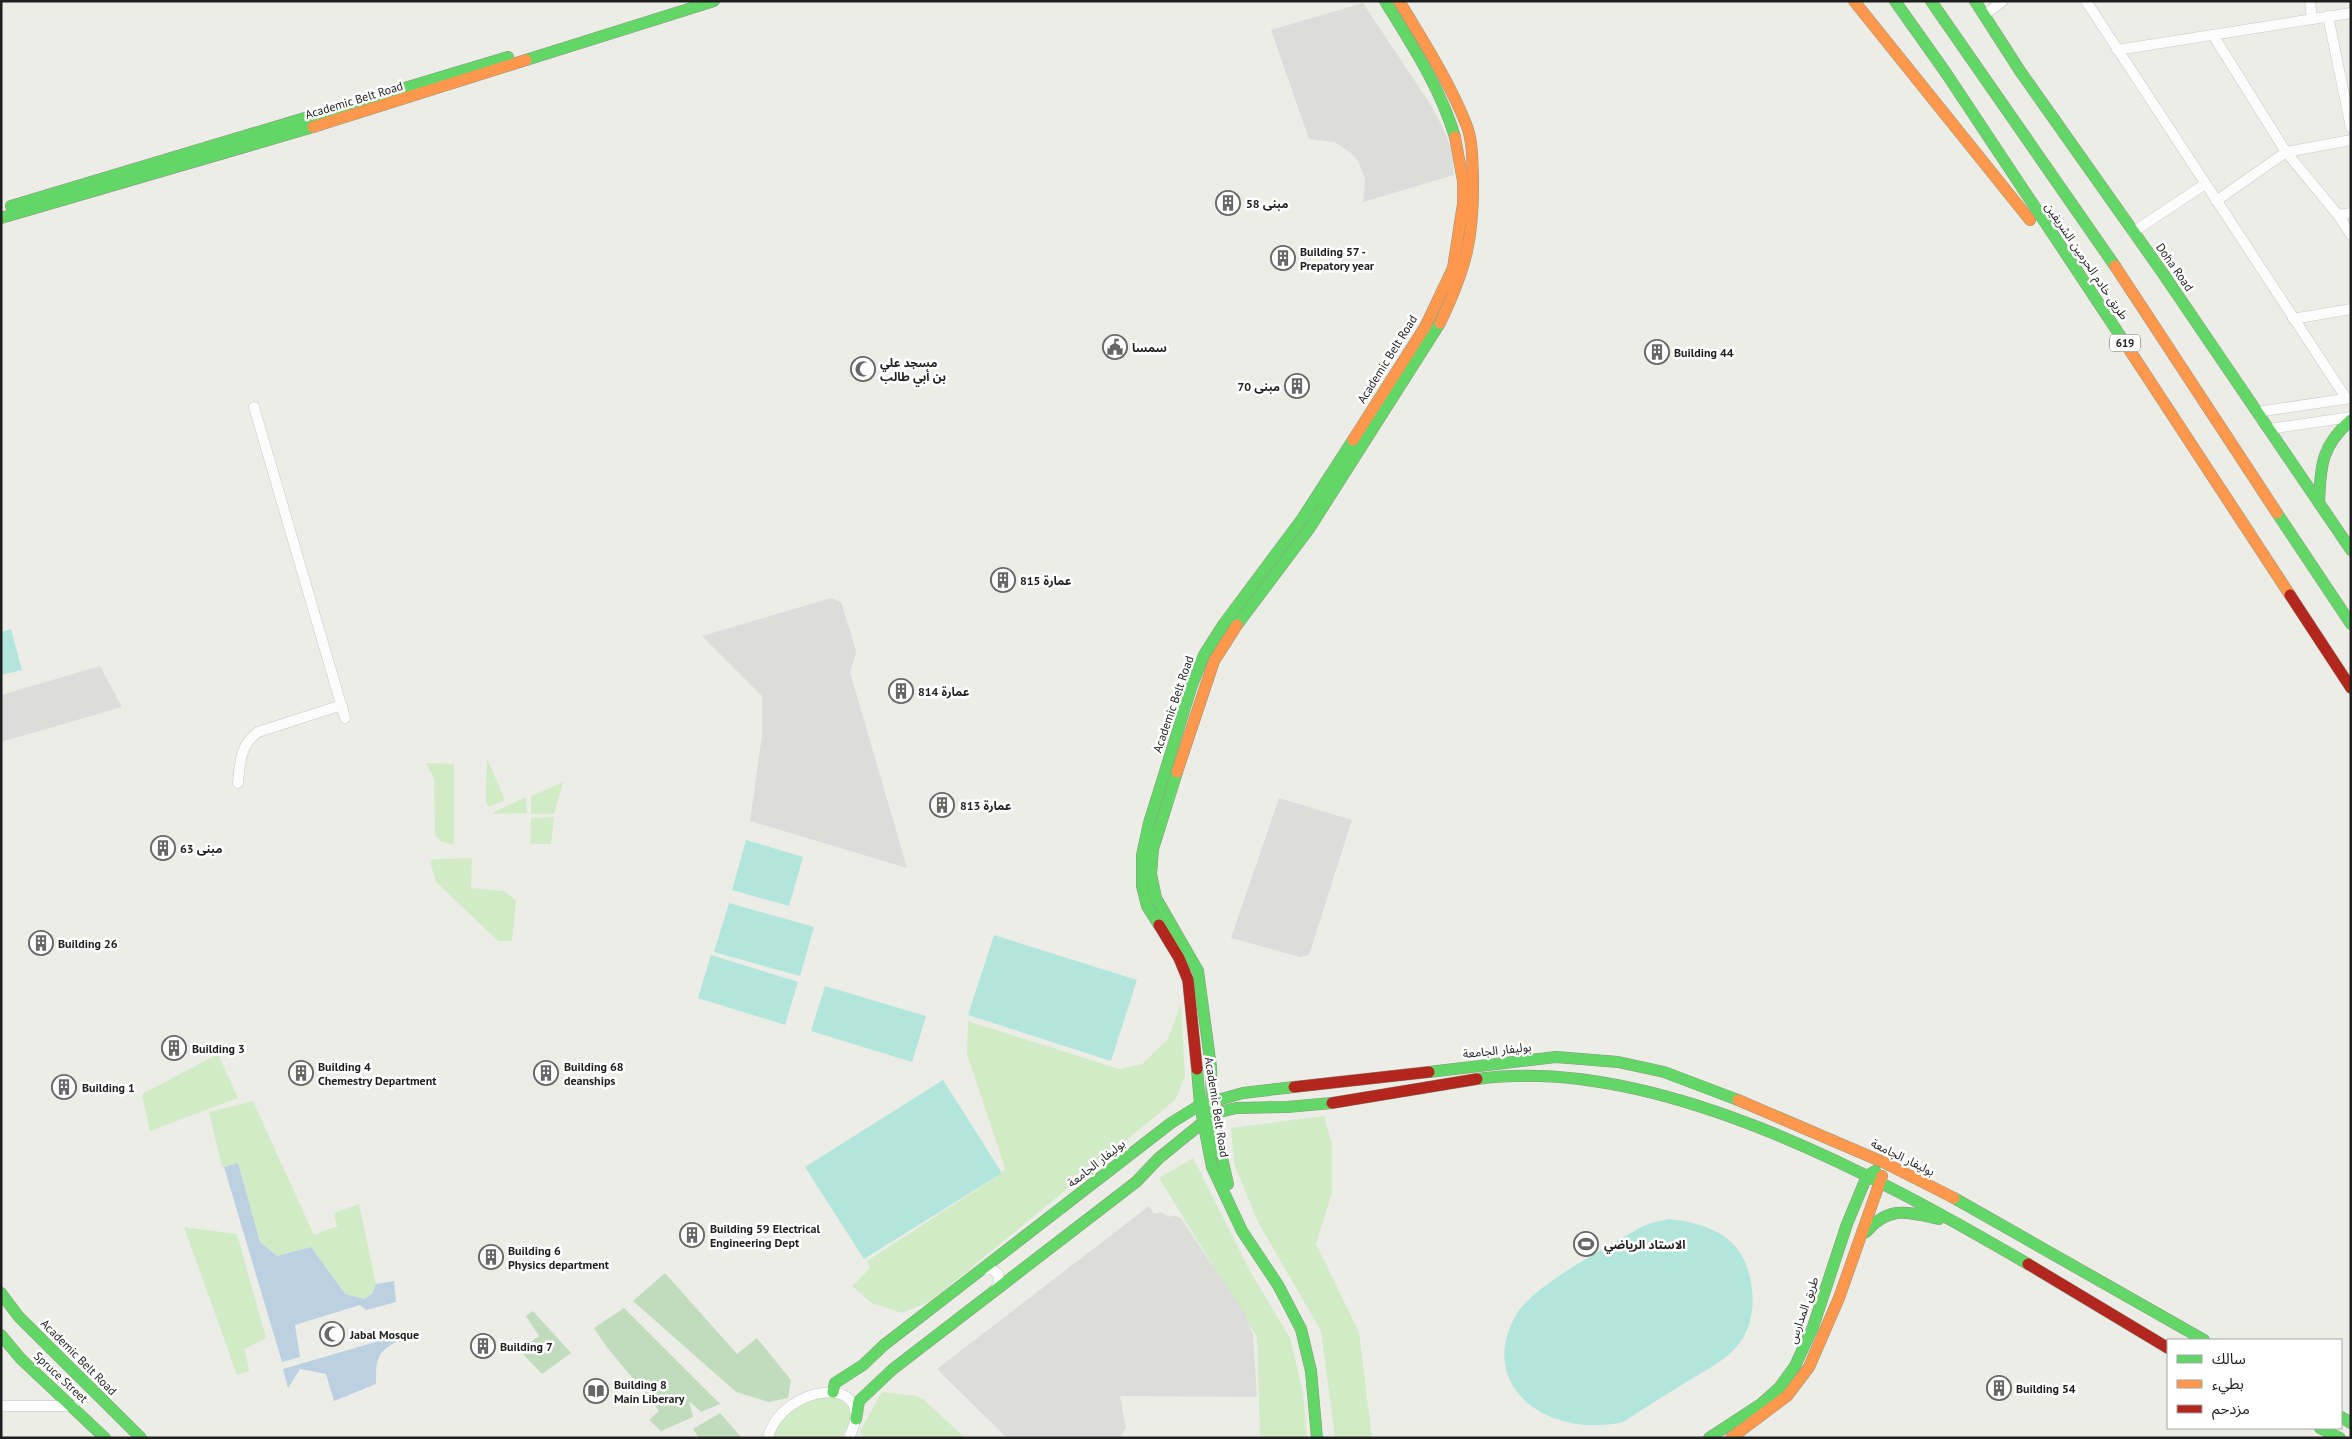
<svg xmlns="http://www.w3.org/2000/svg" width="2352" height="1439" viewBox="0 0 2352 1439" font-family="'PT Sans','Noto Sans Arabic',sans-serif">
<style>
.grass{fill:#d1ebc6}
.forest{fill:#c0dcbd}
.pitch{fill:#b2e5dc}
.parking{fill:#dcdcda}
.water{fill:#bbd0e1}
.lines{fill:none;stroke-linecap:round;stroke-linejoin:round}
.street-casing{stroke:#c6c6c4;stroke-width:11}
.fast-casing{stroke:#909880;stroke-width:12}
.slow-casing{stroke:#909880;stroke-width:12}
.jam-casing{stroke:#909880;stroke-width:12}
.street{stroke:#fcfcfc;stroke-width:10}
.fast{stroke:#63d668;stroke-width:11}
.slow{stroke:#ff974d;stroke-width:11}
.jam{stroke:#b3261e;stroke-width:11}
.labels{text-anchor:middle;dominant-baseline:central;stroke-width:5;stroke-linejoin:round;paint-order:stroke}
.shield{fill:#fff;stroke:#626262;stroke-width:1}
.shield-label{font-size:11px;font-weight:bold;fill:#1f1f1f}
.street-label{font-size:12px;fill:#1f1f1f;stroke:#fff}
.poi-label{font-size:12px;font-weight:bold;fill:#1f1f1f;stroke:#fff;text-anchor:start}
</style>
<rect width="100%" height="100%" fill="#edede8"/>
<!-- grass -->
<g class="grass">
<path d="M487,758L505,800L489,807L486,802Z"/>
<path d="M426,763L454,764V844L452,845L441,841L435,835L434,779Z"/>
<path d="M563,782L554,814H531V796Z"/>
<path d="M526,797L527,813L494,814V812Z"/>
<path d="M554,817L551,844H530L531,818Z"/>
<path d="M472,858L471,888L504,891L516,900L512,941H498L436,882L430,862L434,859Z"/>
<path d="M1181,1003L1185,1077L1175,1100L931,1301L902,1313L872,1303L852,1286L870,1268L867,1261L1002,1173L1005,1168L967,1054L968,1021L1119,1069L1142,1064L1168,1039Z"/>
<path d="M218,1054L238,1098L150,1131L142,1094Z"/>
<path d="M253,1101L314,1235L337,1226L334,1213L359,1204L376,1284L372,1294L364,1299L345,1294L311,1247L277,1256L260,1242L238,1163L222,1167L209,1112Z"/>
<path d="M1324,1116L1332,1144V1193L1316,1244L1359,1332L1372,1438H1335L1321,1331L1259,1224L1234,1164L1231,1128Z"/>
<path d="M1193,1158L1250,1271L1290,1338L1303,1392L1307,1438H1260L1257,1337L1159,1178Z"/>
<path d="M184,1227L237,1234L266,1338L245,1349L249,1371L237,1375Z"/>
<path d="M882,1392L916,1396L923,1399L965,1438H863L860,1431Z"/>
<path d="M835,1396C855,1408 854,1419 841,1438H772C786,1407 802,1400 835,1396Z"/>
</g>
<!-- forest -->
<g class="forest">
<path d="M665,1273L737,1354L757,1338L791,1380L788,1398L769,1402L736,1392L633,1301Z"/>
<path d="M624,1308L720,1404L701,1412L689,1401L693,1417L661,1431L649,1420L659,1411C639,1382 612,1358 594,1328Z"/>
<path d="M533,1311L571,1353L542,1374L519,1350L539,1336L526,1316Z"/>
<path d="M720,1413L742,1438H699L693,1429Z"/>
</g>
<!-- pitch -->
<g class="pitch">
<path d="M11,629L22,670L1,675V632Z"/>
<path d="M746,840L803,857L789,906L732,890Z"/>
<path d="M729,903L814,927L800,976L714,952Z"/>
<path d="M994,935L1137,980L1111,1061L968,1015Z"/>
<path d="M711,955L798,982L785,1025L698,998Z"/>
<path d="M825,986L926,1016L912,1062L811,1031Z"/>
<path d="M943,1080L1002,1173L864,1259L805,1167Z"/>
<path d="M1669,1219C1699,1222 1733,1232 1745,1262C1758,1294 1756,1333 1727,1356C1715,1366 1701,1373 1688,1381C1666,1395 1644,1408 1623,1422C1549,1439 1475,1387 1516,1315C1533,1285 1608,1247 1639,1228L1651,1223Z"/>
</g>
<!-- parking -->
<g class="parking">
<path d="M1363,3L1432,107L1446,134L1452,154L1454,175L1363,202L1365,179L1358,161L1351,153L1335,142L1309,139L1271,30Z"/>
<path d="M831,598L841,602L855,647L856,654L850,672L907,868L750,821L762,735V696L702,636Z"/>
<path d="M100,666L122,707L1,742V695Z"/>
<path d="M1279,798L1352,820L1309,955L1300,957L1231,938Z"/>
<path d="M1149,1206L1154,1214L1161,1212L1170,1217L1173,1215L1181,1218L1244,1313L1253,1334L1257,1397L1120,1396L1126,1428L1120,1438H1007L937,1369Z"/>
</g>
<!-- water -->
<g class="water">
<path d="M238,1163L260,1242L277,1256L311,1247L345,1294L364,1299L372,1294L376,1284L394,1281L396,1302L366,1310L360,1305L295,1325L300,1357L282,1362L224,1167Z"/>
<path d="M396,1336L398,1341C376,1352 376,1360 376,1384L334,1401L326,1374L300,1369L288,1388L283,1369Z"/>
</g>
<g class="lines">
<defs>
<g id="street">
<path d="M2086,1L2346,398"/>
<path d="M2310,1L2312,19"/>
<path d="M1984,15L2003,1"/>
<path d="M2328,16L2351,128"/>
<path d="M2213,35L2286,152L2338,215L2351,235"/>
<path d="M2117,50L2351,13"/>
<path d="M2216,201L2286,152L2351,140"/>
<path d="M2338,215L2351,213"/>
<path d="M2133,232L2205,184"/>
<path d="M2293,319L2351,309"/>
<path d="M254,407L345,718"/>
<path d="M2257,412L2351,398"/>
<path d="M2269,429L2351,417"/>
<path d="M238,783C240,762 240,745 258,732L342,705"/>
<path d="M981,1270L990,1268L998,1274L999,1283L995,1290"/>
<path d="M1,1406H74"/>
<path d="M768,1438C780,1385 881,1370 849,1438"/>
</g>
<g id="fast">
<path d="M1385,1C1412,45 1440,87 1455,137"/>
<path d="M1895,1L1946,73L2123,340"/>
<path d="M1931,1L2115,266"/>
<path d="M1975,1L2020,71L2162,272L2351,550"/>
<path d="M526,60L714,1"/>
<path d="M11,206L508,57"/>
<path d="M1,218L313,127"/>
<path d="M2319,503C2321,465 2321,446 2351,420"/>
<path d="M2277,513L2351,624"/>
<path d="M1237,625L1309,529L1440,323"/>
<path d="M1177,772L1153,849L1151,874L1156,898L1198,971L1211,1067L1212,1115L1228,1184"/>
<path d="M1159,925L1147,906L1142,886V855L1149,823L1192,685L1204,655L1223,625L1302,519L1353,440"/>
<path d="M1197,1069L1200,1105L1212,1167L1242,1231L1278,1285L1301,1329L1311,1371L1317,1438"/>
<path d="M1429,1072L1556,1057L1618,1062L1664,1072L1738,1100"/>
<path d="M1477,1079C1656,1054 1877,1176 2028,1264"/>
<path d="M1954,1198L2204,1340"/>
<path d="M1866,1232C1889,1205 1908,1212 1939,1219"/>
<path d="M1,1293L19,1317L141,1438"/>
<path d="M1,1335L21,1359L105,1438"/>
<path d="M833,1392L835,1383L863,1365L884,1345L1171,1123L1200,1105L1243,1093L1294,1087"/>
<path d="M2341,1417L2351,1423"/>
<path d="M856,1419L859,1401L893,1369L1136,1182L1159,1158L1212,1115L1220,1112L1236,1108L1287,1107L1332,1103"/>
<path d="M2320,1428L2340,1438"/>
<path d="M1709,1438L1761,1404L1779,1388L1795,1366L1813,1327L1847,1224L1867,1176L1875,1171"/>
</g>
<g id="slow">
<path d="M1399,1C1423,41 1449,81 1466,124C1473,141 1472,160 1473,177C1474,238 1466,269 1440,323"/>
<path d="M1854,1L2030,220"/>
<path d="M313,127L526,60"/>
<path d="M2115,266L2277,513"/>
<path d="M2123,340L2290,595"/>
<path d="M1353,440L1425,327L1453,268L1463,204V181L1455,137"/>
<path d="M1177,772L1214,661L1237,625"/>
<path d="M1738,1100L1885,1163L1954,1198"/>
<path d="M1731,1438L1787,1396L1809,1367L1839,1298L1882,1176"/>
</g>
<g id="jam">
<path d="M2290,595L2351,688"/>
<path d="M1159,925L1179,958L1188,980L1197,1069"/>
<path d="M1294,1087L1429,1072"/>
<path d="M1332,1103L1477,1079"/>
<path d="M2028,1264L2168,1348"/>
</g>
</defs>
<!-- street casing -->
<use href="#street" class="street-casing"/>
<!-- fast casing -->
<use href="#fast" class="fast-casing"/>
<!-- slow casing -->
<use href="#slow" class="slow-casing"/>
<!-- jam casing -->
<use href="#jam" class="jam-casing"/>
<!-- street -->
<use href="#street" class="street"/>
<!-- fast -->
<use href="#fast" class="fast"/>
<!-- slow -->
<use href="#slow" class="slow"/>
<!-- jam -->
<use href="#jam" class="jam"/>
</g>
<!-- icons -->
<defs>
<symbol id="building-ring" viewBox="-11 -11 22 22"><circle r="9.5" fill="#fff" stroke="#676765" stroke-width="1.5"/><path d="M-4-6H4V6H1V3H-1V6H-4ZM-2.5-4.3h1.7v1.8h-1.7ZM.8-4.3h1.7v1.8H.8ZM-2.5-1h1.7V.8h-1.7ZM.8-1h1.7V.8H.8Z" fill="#676765"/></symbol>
<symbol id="civic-ring" viewBox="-11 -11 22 22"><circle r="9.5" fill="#fff" stroke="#676765" stroke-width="1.5"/><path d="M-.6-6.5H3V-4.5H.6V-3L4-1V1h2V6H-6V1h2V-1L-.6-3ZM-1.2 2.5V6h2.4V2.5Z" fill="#676765"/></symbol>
<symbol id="mosque-ring" viewBox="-11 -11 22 22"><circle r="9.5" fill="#fff" stroke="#676765" stroke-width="1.5"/><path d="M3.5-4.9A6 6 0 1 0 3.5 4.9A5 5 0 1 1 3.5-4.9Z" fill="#676765"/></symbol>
<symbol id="stadium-ring" viewBox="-11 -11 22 22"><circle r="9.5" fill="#fff" stroke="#676765" stroke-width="1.5"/><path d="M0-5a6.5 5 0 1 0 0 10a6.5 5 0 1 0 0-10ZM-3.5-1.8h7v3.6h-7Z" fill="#676765"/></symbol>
<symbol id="library-ring" viewBox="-11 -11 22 22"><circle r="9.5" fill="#fff" stroke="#676765" stroke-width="1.5"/><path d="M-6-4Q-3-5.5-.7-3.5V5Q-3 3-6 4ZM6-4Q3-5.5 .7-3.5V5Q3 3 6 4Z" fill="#676765"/></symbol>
</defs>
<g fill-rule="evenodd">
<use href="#building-ring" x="1214" y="189" width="28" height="28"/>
<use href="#building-ring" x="1269" y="244" width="28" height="28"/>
<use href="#civic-ring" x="1101" y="333" width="28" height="28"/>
<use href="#building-ring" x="1643" y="338" width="28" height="28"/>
<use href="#mosque-ring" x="849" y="355" width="28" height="28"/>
<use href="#building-ring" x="1283" y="372" width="28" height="28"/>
<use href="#building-ring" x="989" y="566" width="28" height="28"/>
<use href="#building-ring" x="887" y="677" width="28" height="28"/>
<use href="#building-ring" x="928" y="791" width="28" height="28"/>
<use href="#building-ring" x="149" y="834" width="28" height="28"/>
<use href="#building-ring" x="27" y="929" width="28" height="28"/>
<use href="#building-ring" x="160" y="1034" width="28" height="28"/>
<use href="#building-ring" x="287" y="1059" width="28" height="28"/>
<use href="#building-ring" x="532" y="1059" width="28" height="28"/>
<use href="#building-ring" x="50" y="1073" width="28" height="28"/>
<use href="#building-ring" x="678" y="1221" width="28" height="28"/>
<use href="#stadium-ring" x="1572" y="1230" width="28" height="28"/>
<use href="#building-ring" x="477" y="1243" width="28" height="28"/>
<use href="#mosque-ring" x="318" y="1320" width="28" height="28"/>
<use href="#building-ring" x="469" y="1332" width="28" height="28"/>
<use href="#building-ring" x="1985" y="1374" width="28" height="28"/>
<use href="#library-ring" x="582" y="1377" width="28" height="28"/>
</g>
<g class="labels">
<!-- shield labels -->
<rect class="shield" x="2110" y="334.5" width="30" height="17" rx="4"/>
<g class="shield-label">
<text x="2125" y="343">619</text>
</g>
<!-- street labels -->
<g class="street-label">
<text transform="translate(354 100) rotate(-17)">Academic Belt Road</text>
<text transform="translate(2087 261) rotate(56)">طريق خادم الحرمين الشريفين</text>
<text transform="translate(2175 267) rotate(55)">Doha Road</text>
<text transform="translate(1387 359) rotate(-58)">Academic Belt Road</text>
<text transform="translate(1173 704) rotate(-71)">Academic Belt Road</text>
<text transform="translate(1497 1050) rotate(-6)">بوليفار الجامعة</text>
<text transform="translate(1217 1107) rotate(81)">Academic Belt Road</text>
<text transform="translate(1903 1157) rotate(26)">بوليفار الجامعة</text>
<text transform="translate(1096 1163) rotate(-38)">بوليفار الجامعة</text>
<text transform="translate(1803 1310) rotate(-71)">طريق المدارس</text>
<text transform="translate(79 1357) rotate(45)">Academic Belt Road</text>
<text transform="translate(61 1377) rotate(43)">Spruce Street</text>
</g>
<!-- poi labels -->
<g class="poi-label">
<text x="1246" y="203">مبنى 58</text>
<text x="1300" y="251">Building 57 -<tspan x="1300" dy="14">Prepatory year</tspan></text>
<text x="1132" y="347">سمسا</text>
<text x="1674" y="352">Building 44</text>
<text x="880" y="362">مسجد علي<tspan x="880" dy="14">بن أبي طالب</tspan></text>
<text x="1280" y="386" text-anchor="end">مبنى 70</text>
<text x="1020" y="580">عمارة 815</text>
<text x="918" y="691">عمارة 814</text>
<text x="960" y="805">عمارة 813</text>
<text x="180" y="848">مبنى 63</text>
<text x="58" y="943">Building 26</text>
<text x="192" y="1048">Building 3</text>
<text x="318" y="1066">Building 4<tspan x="318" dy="14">Chemestry Department</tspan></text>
<text x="564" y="1066">Building 68<tspan x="564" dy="14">deanships</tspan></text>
<text x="82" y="1087">Building 1</text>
<text x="710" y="1228">Building 59 Electrical<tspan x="710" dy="14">Engineering Dept</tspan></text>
<text x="1604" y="1244">الاستاد الرياضي</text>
<text x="508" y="1250">Building 6<tspan x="508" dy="14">Physics department</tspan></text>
<text x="350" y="1334">Jabal Mosque</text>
<text x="500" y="1346">Building 7</text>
<text x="614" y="1384">Building 8<tspan x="614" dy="14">Main Liberary</tspan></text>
<text x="2016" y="1388">Building 54</text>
</g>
</g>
<!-- border -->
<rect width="2352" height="1439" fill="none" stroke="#1f1f1f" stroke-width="5"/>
<!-- legend -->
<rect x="2167" y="1339" width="175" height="90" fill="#ffffff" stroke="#a5a5a5"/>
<rect x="2177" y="1355" width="25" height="8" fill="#63d668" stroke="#a5a5a5"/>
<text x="2212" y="1364" font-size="15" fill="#1f1f1f">سالك</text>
<rect x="2177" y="1380" width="25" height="8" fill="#ff974d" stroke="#a5a5a5"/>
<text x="2212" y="1389" font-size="15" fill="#1f1f1f">بطيء</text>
<rect x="2177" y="1405" width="25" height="8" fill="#b3261e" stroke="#a5a5a5"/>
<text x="2212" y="1414" font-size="15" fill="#1f1f1f">مزدحم</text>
</svg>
